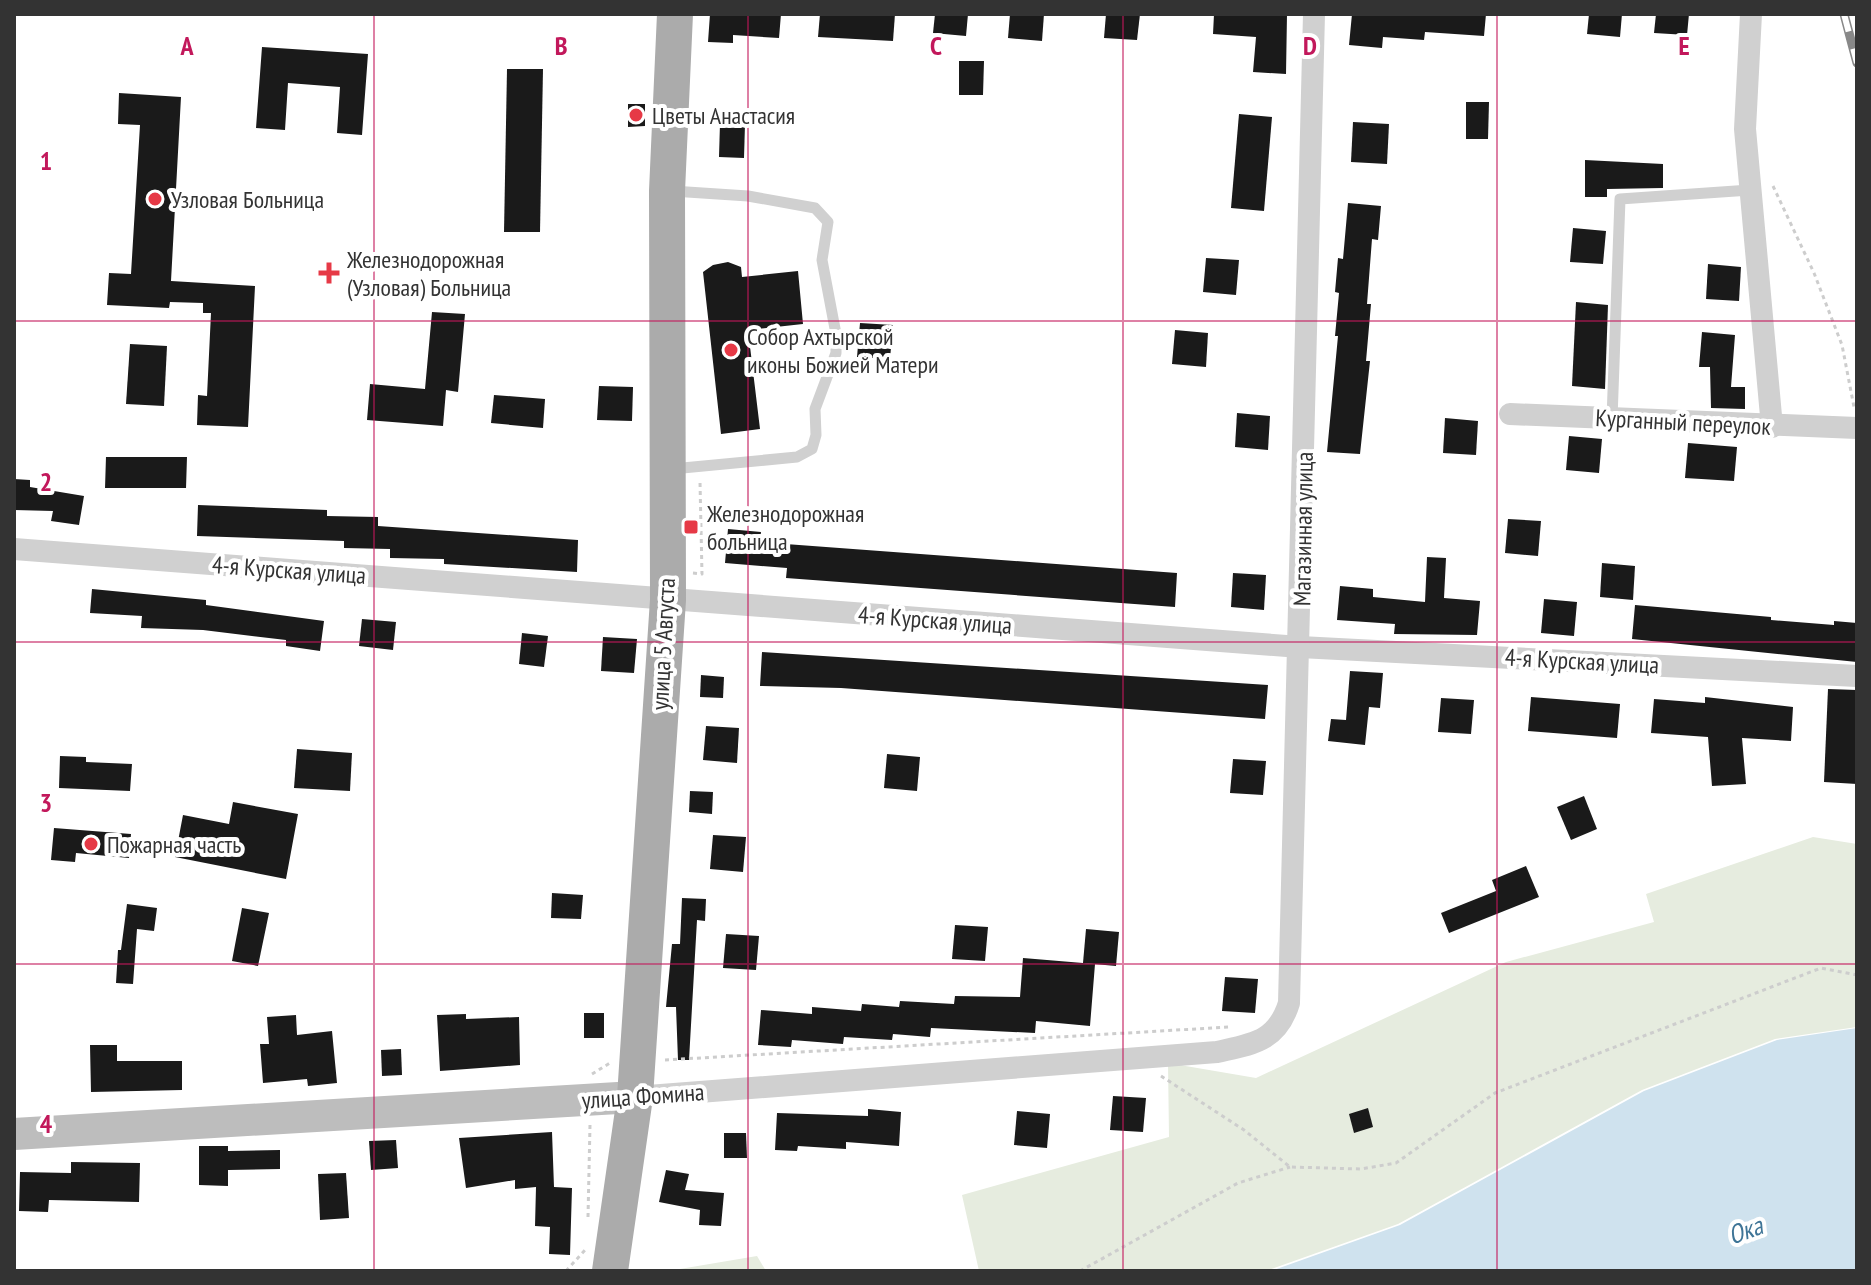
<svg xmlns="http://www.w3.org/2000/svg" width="1871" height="1285" viewBox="0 0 1871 1285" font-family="'PT Sans Narrow',sans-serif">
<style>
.green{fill:#e6ecdf}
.water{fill:#cfe2ee}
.building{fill:#1a1a1a}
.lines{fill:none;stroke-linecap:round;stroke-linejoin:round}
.path{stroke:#cdcdcd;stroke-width:3;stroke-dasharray:4 4;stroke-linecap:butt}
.lane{stroke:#d0d0d0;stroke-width:11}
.street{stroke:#d0d0d0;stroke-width:22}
.secondary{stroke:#bdbdbd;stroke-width:32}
.primary{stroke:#ababab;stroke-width:36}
.rail-casing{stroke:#888;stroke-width:9}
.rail{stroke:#fff;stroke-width:6;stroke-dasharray:18;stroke-linecap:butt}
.grid{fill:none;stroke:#c2185b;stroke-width:2;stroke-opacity:0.55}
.poi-dot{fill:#e63946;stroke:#fff;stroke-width:3}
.labels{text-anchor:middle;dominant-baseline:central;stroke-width:8;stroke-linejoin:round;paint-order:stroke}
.poi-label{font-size:24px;fill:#333;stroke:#fff;text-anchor:start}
.street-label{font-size:24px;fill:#333;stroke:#fff}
.water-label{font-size:26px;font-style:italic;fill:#3f7597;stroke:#fff}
.grid-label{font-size:26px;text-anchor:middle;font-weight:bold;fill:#c2185b;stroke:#fff;stroke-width:8;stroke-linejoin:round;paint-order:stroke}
</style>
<rect width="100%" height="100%" fill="#fff"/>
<!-- green -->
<g class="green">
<path d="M1813,837L1857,844V1027L1775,1039L1642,1090L1398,1224L1266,1271H979L962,1195L1169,1137L1168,1063L1256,1078L1506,962L1654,922L1646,894Z"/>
<path d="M757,1256L766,1271H668Z"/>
</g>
<!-- water -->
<path class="water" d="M1857,1028V1271H1271L1400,1225L1644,1091L1777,1040Z"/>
<!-- building -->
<g class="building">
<path d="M710,14H781L779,38L733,35V43L708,42Z"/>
<path d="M820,14H895L893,41L818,37Z"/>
<path d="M935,14H968L966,36L933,33Z"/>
<path d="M1010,14H1044L1042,41L1008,38Z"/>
<path d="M1106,14H1140L1137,40L1104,38Z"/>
<path d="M1214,14H1287L1286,74L1253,72L1256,37L1213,34Z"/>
<path d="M1352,14H1486L1484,36L1425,32L1424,40L1383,37L1382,48L1349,45Z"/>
<path d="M1589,14H1622L1620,37L1587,34Z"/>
<path d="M1656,14H1689L1687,35L1654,33Z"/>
<path d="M262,47L368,54L362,135L337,133L340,87L288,83L285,130L256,128Z"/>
<path d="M959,61H984L983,95H959Z"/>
<path d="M507,69H543L540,232H504Z"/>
<path d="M119,93L181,97L171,281L255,286L248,427L197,425L198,395L207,396L211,313H203V303L170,302L169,308L107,305L109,273L131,274L140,125L118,124Z"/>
<path d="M1466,102H1489L1488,139H1466Z"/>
<path d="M628,104H645V126L628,127Z"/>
<path d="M1239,114L1272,117L1264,211L1231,208Z"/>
<path d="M1353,122L1389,124L1387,164L1351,162Z"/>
<path d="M720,123L745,124L744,158L719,157Z"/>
<path d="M1585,160L1663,164V188L1607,189V197H1585Z"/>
<path d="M1348,203L1381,206L1378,240L1372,239L1367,304H1371L1366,361H1370L1360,454L1327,452L1338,336H1335L1339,293L1335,292L1338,258L1343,259Z"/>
<path d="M1573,228L1606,231L1603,264L1570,262Z"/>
<path d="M1206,258L1239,260L1236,295L1203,292Z"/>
<path d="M728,262L741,267L742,277L798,271L803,324L748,330L760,429L721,434L703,272L713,265Z"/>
<path d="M1708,264L1741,267L1739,301L1706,299Z"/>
<path d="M1576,302L1608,305L1605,389L1572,386Z"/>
<path d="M432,312L465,314L458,392L446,390L443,426L367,420L370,384L425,389Z"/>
<path d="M860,323L893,325L890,359L857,357Z"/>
<path d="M1175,330L1208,333L1206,367L1172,364Z"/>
<path d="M1702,332L1735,335L1731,387H1745V409L1711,408L1710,367H1699Z"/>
<path d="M130,344L167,346L164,406L126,404Z"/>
<path d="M599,386L633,387L632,421L597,420Z"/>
<path d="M494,395L545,399L543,428L491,423Z"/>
<path d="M1237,413L1270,416L1268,450L1235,447Z"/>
<path d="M1445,418L1478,421L1476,455L1443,453Z"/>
<path d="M1569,436L1602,439L1599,473L1566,470Z"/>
<path d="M1688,443L1737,447L1734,481L1685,478Z"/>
<path d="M106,457H187L186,488H105Z"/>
<path d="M14,479L30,480V487L84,496L79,525L51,521L53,511L14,510Z"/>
<path d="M198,505L327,510V516L378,517V526L578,540L577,572L444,564V559L390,558V549L344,548V541L197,536Z"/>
<path d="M1508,519L1541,521L1538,556L1505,553Z"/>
<path d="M728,529L761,532L760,542L1177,573L1175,607L786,578L787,568L725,563Z"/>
<path d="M1427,557L1446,558L1444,598L1480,601L1477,635L1394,634L1395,624L1337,620L1340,586L1373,589V597L1425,602Z"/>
<path d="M1602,563L1635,566L1633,600L1600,597Z"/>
<path d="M1233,573L1266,575L1264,610L1231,607Z"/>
<path d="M92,589L206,600V605L324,621L320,651L286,646V640L203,630L141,628L142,616L90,613Z"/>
<path d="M1544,599L1577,602L1574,636L1541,633Z"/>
<path d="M1635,605L1771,617V620L1834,625V621L1857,623V662L1632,639Z"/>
<path d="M362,619L396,622L393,650L359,646Z"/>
<path d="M522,633L548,636L544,667L519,664Z"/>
<path d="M603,637L637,639L634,673L601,671Z"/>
<path d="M762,652L1268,685L1265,719L841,688L760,686Z"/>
<path d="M1350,671L1383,673L1380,708L1369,707L1365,745L1328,741L1331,719L1346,720Z"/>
<path d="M701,675L724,677L723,698L700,697Z"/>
<path d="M1828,689L1857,690V784L1824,782Z"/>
<path d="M1531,697L1620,704L1617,738L1528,731Z"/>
<path d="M1705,697L1793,707L1791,741L1742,738L1746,784L1712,786L1708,737L1651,733L1654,699L1705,703Z"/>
<path d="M1441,698L1474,700L1471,734L1438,732Z"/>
<path d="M706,726L739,728L737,763L703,760Z"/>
<path d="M297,749L352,753L350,791L294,788Z"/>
<path d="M887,754L920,757L917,791L884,788Z"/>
<path d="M60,756L86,757V762L132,764L130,791L59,788Z"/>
<path d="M1233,759L1266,761L1263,795L1230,793Z"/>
<path d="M690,791L713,792L712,814L689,812Z"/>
<path d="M1584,796L1597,829L1571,840L1557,807Z"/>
<path d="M233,802L298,814L286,879L175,857L183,815L229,824Z"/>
<path d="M54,828L131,834L129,858L76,853L75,862L51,860Z"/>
<path d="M713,835L746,837L743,872L710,869Z"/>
<path d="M1526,866L1539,897L1449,933L1441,913L1496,891L1492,880Z"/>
<path d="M552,893L583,895L581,919L551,918Z"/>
<path d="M682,898L706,899L705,921L697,920L689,1060H678L676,1007H666L672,944H680Z"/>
<path d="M127,904L157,908L154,931L137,929L133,984L116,983L118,950H121Z"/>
<path d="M242,908L269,913L258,966L232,961Z"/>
<path d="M955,925L988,927L985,961L952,959Z"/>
<path d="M1086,929L1119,932L1116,966L1083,963Z"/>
<path d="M726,934L759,936L756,970L723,968Z"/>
<path d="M1023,958L1095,964L1090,1026L1036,1021L1035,1033L931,1028L930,1037L893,1034L892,1040L844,1037L843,1044L792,1040L791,1047L758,1045L761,1010L812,1014V1007L861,1011L862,1004L899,1007L900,1001L954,1004L955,996L1020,997Z"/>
<path d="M1225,977L1258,979L1255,1013L1222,1011Z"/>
<rect x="584" y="1013" width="20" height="25"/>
<path d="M466,1014V1019L519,1017L520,1065L440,1071L437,1015Z"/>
<path d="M296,1015L297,1035L332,1031L337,1083L308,1086L307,1079L263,1083L260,1044H269L267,1017Z"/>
<path d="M90,1045H117V1061H182V1090L91,1092Z"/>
<path d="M401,1049L402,1075L382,1076L381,1050Z"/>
<path d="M1113,1096L1146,1098L1143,1132L1110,1130Z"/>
<path d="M1368,1108L1373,1127L1354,1133L1349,1114Z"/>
<path d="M868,1109L901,1112L899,1146L846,1142V1149L798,1146L797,1151L775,1150L777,1113L868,1116Z"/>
<path d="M1017,1111L1050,1114L1047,1148L1014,1145Z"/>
<path d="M552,1132L554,1187L572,1188L570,1255L549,1254L550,1227L535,1226L536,1187L515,1189V1180L466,1188L459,1138Z"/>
<path d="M724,1133H746L747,1158H724Z"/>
<path d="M396,1140L398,1168L371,1170L369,1141Z"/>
<path d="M199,1146H228V1151L280,1150V1169L228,1170V1186L199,1185Z"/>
<path d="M71,1162L140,1163L139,1202L49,1200L48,1212L19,1211L20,1172L71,1173Z"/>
<path d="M666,1170L689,1174L685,1190L724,1193L721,1226L699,1225L700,1210L659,1202Z"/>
<path d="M346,1173L349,1218L320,1220L318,1174Z"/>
</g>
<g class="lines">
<!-- path -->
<g class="path">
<path d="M1773,186L1814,273L1842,345L1854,407"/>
<path d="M693,573L702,574L700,482"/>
<path d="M665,1060L1229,1027"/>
<path d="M592,1074L610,1063"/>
<path d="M1161,1076L1244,1130L1290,1167L1361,1169L1396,1163L1495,1093L1821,968L1857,975"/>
<path d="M588,1217L590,1125"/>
<path d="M566,1271L585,1250"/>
<path d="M1080,1271L1238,1183L1290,1167"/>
</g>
<!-- lane -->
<g class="lane">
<path d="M672,191L748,196L815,208L828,222L822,260L836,334V353L815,409L816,435L812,449L797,457L672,469"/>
<path d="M1612,419L1620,199L1750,190"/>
</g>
<!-- street -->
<g class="street">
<path d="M1751,14L1745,129L1772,427"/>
<path d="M1510,414L1857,428"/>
<path d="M14,549L1300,647L1857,676"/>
<path d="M635,1097L1217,1052C1252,1044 1277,1042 1289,1003L1314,14"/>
</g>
<!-- secondary -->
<path class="secondary" d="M14,1134L635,1097"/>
<!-- primary -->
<path class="primary" d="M610,1271L635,1097L668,600L667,191L675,14"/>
<defs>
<path id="rail" d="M1844,14L1857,63"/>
</defs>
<!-- rail casing -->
<use href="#rail" class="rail-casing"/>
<!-- rail -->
<use href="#rail" class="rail"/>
</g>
<!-- grid -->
<path class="grid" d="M374,14V1271M748,14V1271M1123,14V1271M1497,14V1271M14,321H1857M14,642H1857M14,964H1857"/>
<!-- markers -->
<g class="poi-dot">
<circle cx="636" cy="115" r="8"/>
<circle cx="155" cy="199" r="8"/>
<path d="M325 261h8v8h8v8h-8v8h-8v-8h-8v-8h8z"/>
<circle cx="731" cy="350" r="8"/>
<rect x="683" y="519" width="16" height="16" rx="4"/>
<circle cx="91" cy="844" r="8"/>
</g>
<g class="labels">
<!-- poi labels -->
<g class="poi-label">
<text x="652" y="115">Цветы Анастасия</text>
<text x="171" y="199">Узловая Больница</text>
<text x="347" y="259">Железнодорожная<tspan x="347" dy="28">(Узловая) Больница</tspan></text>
<text x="747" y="336">Собор Ахтырской<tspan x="747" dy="28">иконы Божией Матери</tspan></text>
<text x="707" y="513">Железнодорожная<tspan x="707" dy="28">больница</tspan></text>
<text x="107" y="844">Пожарная часть</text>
</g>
<!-- street labels -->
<g class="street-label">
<text transform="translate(1683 422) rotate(3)">Курганный переулок</text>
<text transform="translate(1303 529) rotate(-89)">Магазинная улица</text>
<text transform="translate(289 570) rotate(4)">4-я Курская улица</text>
<text transform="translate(935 620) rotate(4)">4-я Курская улица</text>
<text transform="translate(663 644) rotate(-87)">улица 5 Августа</text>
<text transform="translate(1582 661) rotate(3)">4-я Курская улица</text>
<text transform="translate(643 1096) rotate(-4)">улица Фомина</text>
</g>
<!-- water labels -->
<g class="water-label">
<text transform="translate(1745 1230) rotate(-20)">Ока</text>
</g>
</g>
<g class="grid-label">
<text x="187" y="55">A</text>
<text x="561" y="55">B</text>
<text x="936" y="55">C</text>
<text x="1310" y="55">D</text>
<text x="1684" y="55">E</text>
<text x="46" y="170">1</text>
<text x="46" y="491">2</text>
<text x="46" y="812">3</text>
<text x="46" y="1133">4</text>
</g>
<!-- border -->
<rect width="1871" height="1285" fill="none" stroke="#333333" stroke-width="32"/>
</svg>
